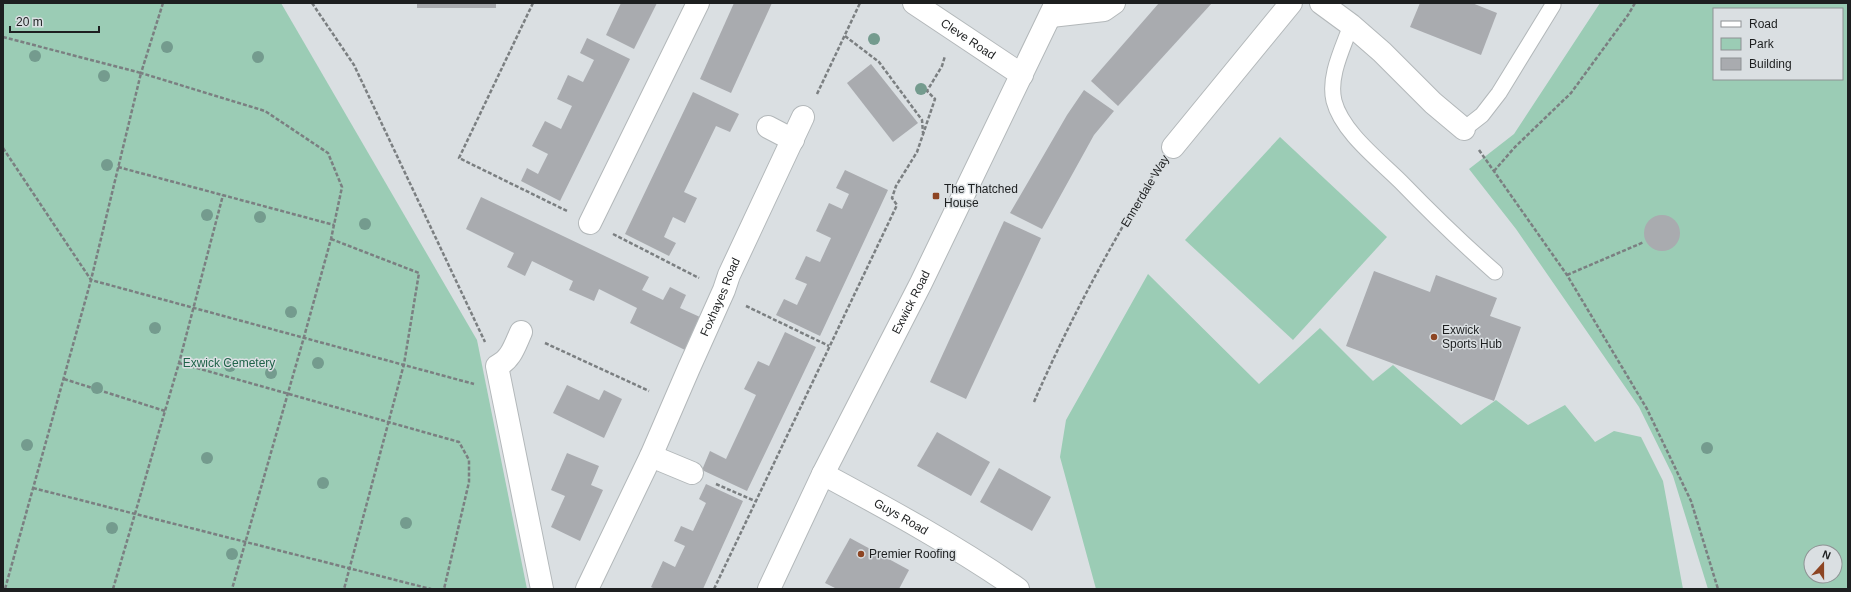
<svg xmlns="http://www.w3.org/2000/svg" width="1851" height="592" viewBox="0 0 1851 592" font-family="Arial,sans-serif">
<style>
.green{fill:#9bccb5;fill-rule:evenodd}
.building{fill:#a9abaf}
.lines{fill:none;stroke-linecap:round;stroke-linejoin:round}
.service-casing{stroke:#b3b8ba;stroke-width:17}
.minor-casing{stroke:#b3b8ba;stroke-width:24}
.tertiary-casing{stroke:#b3b8ba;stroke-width:24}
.path{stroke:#7b7f81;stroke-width:2.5;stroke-dasharray:4 2;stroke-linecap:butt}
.service{stroke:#fff;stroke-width:15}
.minor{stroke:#fff;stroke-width:22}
.tertiary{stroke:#fff;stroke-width:22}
.tree{fill:#749b8e}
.poi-dot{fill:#8d4523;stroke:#dadfe2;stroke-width:1.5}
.labels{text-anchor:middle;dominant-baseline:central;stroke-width:3;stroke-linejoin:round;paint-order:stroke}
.street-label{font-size:12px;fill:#1d1f20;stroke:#dadfe2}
.poi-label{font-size:12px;fill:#1d1f20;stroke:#dadfe2;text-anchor:start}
.park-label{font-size:12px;fill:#20644a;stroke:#dadfe2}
</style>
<rect width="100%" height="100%" fill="#dadfe2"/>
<!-- green -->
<g class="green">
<path d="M3,3H281L477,340L527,589H3Z"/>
<path d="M1600,3H1848V589H1708L1673,476L1639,407L1516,229L1469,169L1514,134ZM1714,9H1842V79H1714ZM1811,552H1835V576H1811Z"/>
<path d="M1280,137L1387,237L1293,340L1185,240Z"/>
<path d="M1148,274L1259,384L1320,328L1373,381L1393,365L1461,425L1496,400L1528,425L1565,405L1595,442L1614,431L1641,437L1663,481L1683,589H1096L1060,457L1066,420Z"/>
</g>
<!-- building -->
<g class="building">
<rect x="417" y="3" width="79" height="5"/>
<path d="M621,3H657L634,49L606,35Z"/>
<path d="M734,3H772L731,93L700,79Z"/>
<path d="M1159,3H1212L1118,106L1091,81Z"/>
<path d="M1420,3H1472L1497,13L1481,55L1410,27Z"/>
<path d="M587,38L630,59L560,201L521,181L527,168L538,174L548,154L532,146L545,121L561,129L572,106L557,99L568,75L583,82L594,60L580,53Z"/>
<path d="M871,64L918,123L893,142L847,83Z"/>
<path d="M1084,90L1114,111L1094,135L1042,229L1010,213L1067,115Z"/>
<path d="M693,92L739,114L730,132L716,126L684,192L697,198L685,223L673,217L664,237L676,243L669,256L625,234Z"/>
<path d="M845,170L888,190L820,336L776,315L784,299L797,305L807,284L795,279L806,256L820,262L831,238L816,231L829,203L842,209L849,194L836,188Z"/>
<path d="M481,197L649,277L642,290L663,300L670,287L686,295L680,308L700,317L685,350L630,323L637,308L599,289L594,301L569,290L573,281L532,261L525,276L507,267L514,253L466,229Z"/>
<circle cx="1662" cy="233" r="18"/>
<path d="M1004,221L1041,238L966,399L930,382Z"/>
<path d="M1374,271L1430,292L1436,275L1497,298L1490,316L1521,327L1494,401L1346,346Z"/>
<path d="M785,332L816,347L747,491L702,470L710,451L726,459L756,395L744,389L758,361L769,366Z"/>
<path d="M567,385L599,400L604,390L622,399L604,438L553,413Z"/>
<path d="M937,432L990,462L971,496L917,466Z"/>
<path d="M567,453L599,466L591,485L603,490L580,541L551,527L565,496L551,490Z"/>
<path d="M999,468L1051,497L1032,531L980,502Z"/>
<path d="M706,484L743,501L703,589H655L651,587L663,561L675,567L685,546L674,541L681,526L693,531L706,503L699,499Z"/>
<path d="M850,538L909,570L899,589H837L825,583Z"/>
</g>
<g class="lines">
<defs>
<g id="service">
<path d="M1351,25C1343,48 1328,76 1334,101C1342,132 1379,160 1401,182C1431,213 1462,243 1495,272"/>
<path d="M1464,129L1482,115L1499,93L1553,5"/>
</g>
<g id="minor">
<path id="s1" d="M914,3L1022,75"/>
<path d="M1321,3L1351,25L1382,52L1433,103L1464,129"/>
<path d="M1051,16L1104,10L1114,3"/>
<path d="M768,127L793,140"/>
<path d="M1173,147L1291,3"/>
<path d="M590,223L698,3"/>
<path d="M521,332C515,345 511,360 497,366L542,589"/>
<path d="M651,456L692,473"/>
<path id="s2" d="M823,474C890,510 956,546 1018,589"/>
<path id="s3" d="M587,589L651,456L689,368L724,290L729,275L803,117"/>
</g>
<g id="tertiary">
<path id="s4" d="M769,589L823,474L921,283L1056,3"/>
</g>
</defs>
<!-- service casing -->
<use href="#service" class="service-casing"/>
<!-- minor casing -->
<use href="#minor" class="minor-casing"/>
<!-- tertiary casing -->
<use href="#tertiary" class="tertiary-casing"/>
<!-- path -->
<g class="path">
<path d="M163,3L141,73L265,111L328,153L342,187L331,239L304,337L232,589"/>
<path d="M312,3L354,65L485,342"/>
<path d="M533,3L459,158L567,211"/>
<path d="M845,36L879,62L922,120L923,133"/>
<path d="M3,37L141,73L91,280L5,589"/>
<path d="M817,94L860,3"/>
<path d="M3,148L91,280L474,384"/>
<path d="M1479,150L1567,275L1647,409L1691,501L1718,589"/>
<path d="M118,167L334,225"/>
<path d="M1494,171L1515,147L1571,93L1628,15L1635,3"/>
<path d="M613,234L699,278"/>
<path d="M331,239L419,273L404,364L344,589"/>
<path d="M1567,275L1644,242"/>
<path d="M746,306L829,346"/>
<path d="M545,343L649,391"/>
<path d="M179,363L459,442L469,460V482L444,589"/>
<path d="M64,379L165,411"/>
<path d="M1034,402C1069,321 1112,242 1158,167"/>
<path d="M716,484L755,501"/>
<path d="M33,488L431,589"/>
<path d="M113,589L179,363L223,195"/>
<path d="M714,589L897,205L892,198L896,186L917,152L935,99L927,91L942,66L945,56"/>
</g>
<!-- service -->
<use href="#service" class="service"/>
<!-- minor -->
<use href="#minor" class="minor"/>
<!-- tertiary -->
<use href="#tertiary" class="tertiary"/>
</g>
<!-- trees -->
<g class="tree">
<circle cx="874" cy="39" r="6"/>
<circle cx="167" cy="47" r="6"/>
<circle cx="35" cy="56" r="6"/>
<circle cx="258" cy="57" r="6"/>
<circle cx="104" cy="76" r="6"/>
<circle cx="921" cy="89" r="6"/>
<circle cx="107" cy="165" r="6"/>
<circle cx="207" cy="215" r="6"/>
<circle cx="260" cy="217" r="6"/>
<circle cx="365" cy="224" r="6"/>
<circle cx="291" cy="312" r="6"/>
<circle cx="155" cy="328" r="6"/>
<circle cx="318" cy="363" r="6"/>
<circle cx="230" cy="366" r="6"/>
<circle cx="271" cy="373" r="6"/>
<circle cx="97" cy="388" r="6"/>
<circle cx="27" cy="445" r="6"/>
<circle cx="1707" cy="448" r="6"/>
<circle cx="207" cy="458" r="6"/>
<circle cx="323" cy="483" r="6"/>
<circle cx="406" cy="523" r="6"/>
<circle cx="112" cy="528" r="6"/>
<circle cx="232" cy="554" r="6"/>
</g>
<!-- markers -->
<g class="poi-dot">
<rect x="932" y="192" width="8" height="8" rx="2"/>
<circle cx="1434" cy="337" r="4"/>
<circle cx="861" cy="554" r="4"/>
</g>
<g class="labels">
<!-- street labels -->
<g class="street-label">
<text stroke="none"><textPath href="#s1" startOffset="65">Cleve Road</textPath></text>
<text transform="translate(1145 191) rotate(-59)">Ennerdale Way</text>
<text stroke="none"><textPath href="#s3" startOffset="321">Foxhayes Road</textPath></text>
<text stroke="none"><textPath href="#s4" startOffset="320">Exwick Road</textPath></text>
<text stroke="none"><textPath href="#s2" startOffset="89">Guys Road</textPath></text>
</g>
<!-- poi labels -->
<g class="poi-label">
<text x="944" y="189">The Thatched<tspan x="944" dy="14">House</tspan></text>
<text x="1442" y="330">Exwick<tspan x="1442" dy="14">Sports Hub</tspan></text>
<text x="869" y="554">Premier Roofing</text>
</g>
<!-- park labels -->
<g class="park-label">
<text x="229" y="363">Exwick Cemetery</text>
</g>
</g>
<!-- border -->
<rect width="1851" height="592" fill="none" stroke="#1d1f20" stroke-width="8"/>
<!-- legend -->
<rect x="1713" y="8" width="130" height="72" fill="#dadfe2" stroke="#8e9294"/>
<rect x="1721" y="21" width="20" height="6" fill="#ffffff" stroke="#8e9294"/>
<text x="1749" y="28" font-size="12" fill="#1d1f20">Road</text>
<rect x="1721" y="38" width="20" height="12" fill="#9bccb5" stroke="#8e9294"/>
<text x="1749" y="48" font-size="12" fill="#1d1f20">Park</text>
<rect x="1721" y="58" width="20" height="12" fill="#a9abaf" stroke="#8e9294"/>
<text x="1749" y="68" font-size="12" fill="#1d1f20">Building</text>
<!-- north arrow -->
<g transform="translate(1823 564) rotate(21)"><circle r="19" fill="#dadfe2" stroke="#8e9294"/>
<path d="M0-3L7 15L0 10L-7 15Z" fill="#8d4523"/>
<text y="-6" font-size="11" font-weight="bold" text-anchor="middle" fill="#1d1f20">N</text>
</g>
<!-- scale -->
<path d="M10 26v6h89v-6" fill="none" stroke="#1d1f20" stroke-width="2"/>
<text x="16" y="26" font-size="12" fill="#1d1f20" stroke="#dadfe2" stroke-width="3" paint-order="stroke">20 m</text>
</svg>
